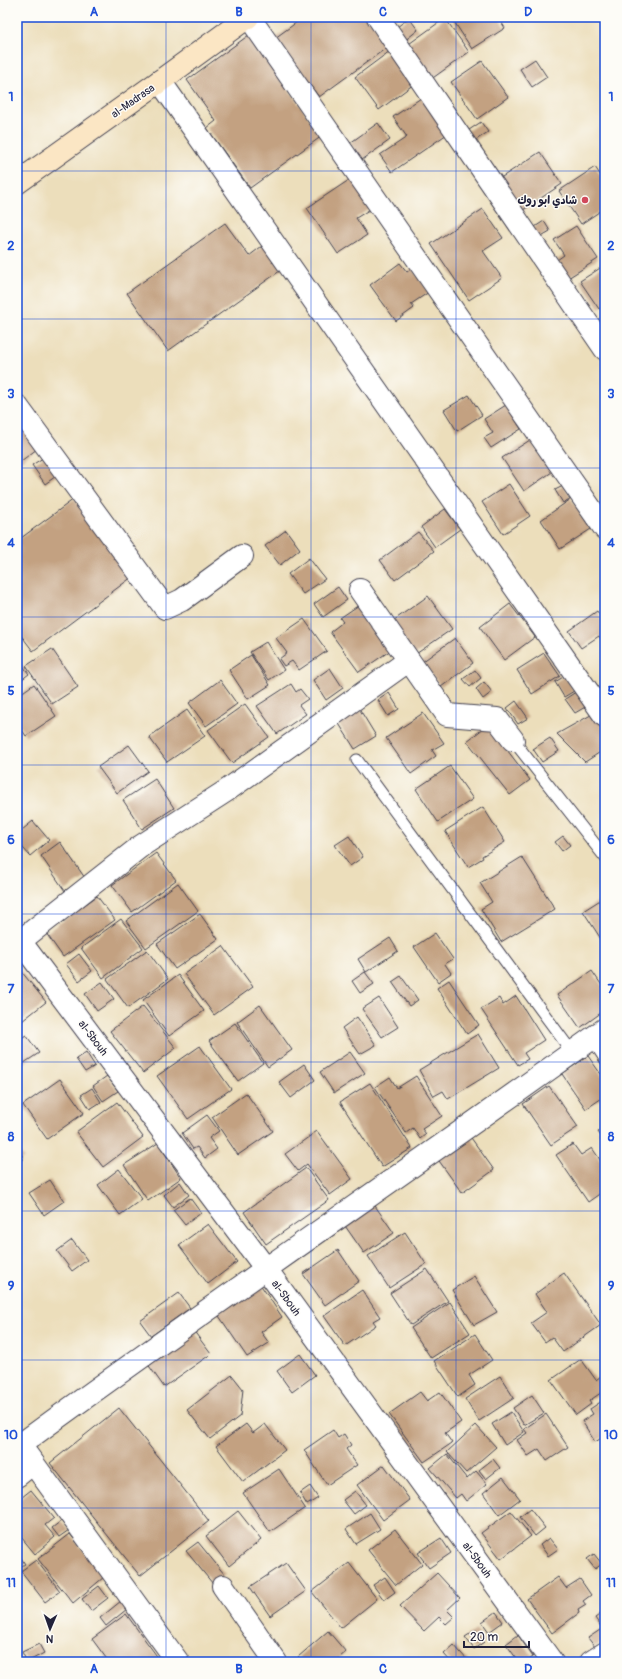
<svg xmlns="http://www.w3.org/2000/svg" width="622" height="1679" viewBox="0 0 622 1679" font-family="Pangolin,'Playpen Sans Arabic',sans-serif">
<style>
.building{fill:#c3a181}
.lines{fill:none;stroke-linecap:round;stroke-linejoin:round}
.lane-casing{stroke:#403e4e;stroke-width:13}
.street-casing{stroke:#403e4e;stroke-width:24}
.secondary-casing{stroke:#403e4e;stroke-width:24}
.lane{stroke:#fff;stroke-width:11}
.street{stroke:#fff;stroke-width:22}
.secondary{stroke:#fbe6c4;stroke-width:22}
.grid{fill:none;stroke:#1d4ed8;stroke-width:1;stroke-opacity:0.55}
.poi-dot{fill:#d1495b;stroke:#fdfcf7;stroke-width:1.5}
.labels{text-anchor:middle;dominant-baseline:central;stroke-width:3;stroke-linejoin:round;paint-order:stroke}
.street-label{font-size:11px;fill:#22223b;stroke:#fdfcf7}
.poi-label{font-size:11px;font-weight:bold;fill:#22223b;stroke:#fdfcf7;text-anchor:end}
.neatline{fill:none;stroke:#1d4ed8;stroke-width:1.5}
.grid-label{font-size:13px;text-anchor:middle;font-weight:bold;fill:#1d4ed8}
</style>
<rect width="100%" height="100%" fill="#fdfcf7"/>
<filter id="ink" filterUnits="userSpaceOnUse"><feTurbulence type="fractalNoise" baseFrequency=".025" numOctaves="2"/><feDisplacementMap in="SourceGraphic" scale="8" xChannelSelector="R" yChannelSelector="G"/><feConvolveMatrix kernelMatrix="1 2 1 2 8 2 1 2 1" color-interpolation-filters="sRGB"/></filter>
<filter id="wash" filterUnits="userSpaceOnUse"><feTurbulence type="fractalNoise" baseFrequency=".012" numOctaves="4" result="noise"/><feDisplacementMap in="SourceGraphic" scale="16" xChannelSelector="R" yChannelSelector="G"/><feGaussianBlur stdDeviation="0.9" result="paint"/><feColorMatrix in="noise" values="0 0 0 0 0 0 0 0 0 0 0 0 0 0 0 0 0 1.4 0 .05"/><feComposite in="paint" operator="in"/></filter>
<g filter="url(#wash)">
<rect width="100%" height="100%" fill="#ecdebb"/>
<g id="blocks">
<!-- building -->
<g class="building">
<path d="M304,17H368L389,46L319,97L275,38Z"/>
<path d="M451,17H498L505,28L472,49Z"/>
<path d="M409,18L418,30L403,42L393,30Z"/>
<path d="M445,18L469,52L430,80L406,46Z"/>
<path d="M249,35L322,136L250,188L207,128L216,121L187,80Z"/>
<path d="M390,51L414,84L379,110L355,77Z"/>
<path d="M535,59L547,77L532,87L520,69Z"/>
<path d="M482,61L508,97L477,119L451,82Z"/>
<path d="M424,96L450,132L392,172L380,155L407,137L393,117Z"/>
<path d="M481,122L488,132L473,142L466,132Z"/>
<path d="M378,123L390,140L362,160L350,143Z"/>
<path d="M540,152L562,184L520,212L499,179Z"/>
<path d="M595,167L605,182V208L581,224L559,191Z"/>
<path d="M352,178L372,208L356,218L367,235L338,254L307,208Z"/>
<path d="M483,209L503,238L483,251L502,278L469,300L431,244Z"/>
<path d="M544,221L550,231L533,241L527,232Z"/>
<path d="M225,223L249,256L266,243L284,268L168,351L127,293Z"/>
<path d="M576,226L598,259L568,278L557,260L564,255L554,240Z"/>
<path d="M400,263L407,272L412,268L429,292L411,304L414,308L396,321L370,285Z"/>
<path d="M605,265V305L599,309L580,281Z"/>
<path d="M469,395L482,415L457,431L444,410Z"/>
<path d="M506,405L521,429L491,448L484,438L493,433L484,419Z"/>
<path d="M17,414L41,446L17,464Z"/>
<path d="M530,440L552,472L524,491L502,458Z"/>
<path d="M46,456L59,474L45,484L32,465Z"/>
<path d="M509,484L530,516L503,534L482,502Z"/>
<path d="M563,486L571,498L563,503L555,490Z"/>
<path d="M74,499L132,577L33,651L17,630V541Z"/>
<path d="M571,499L591,529L560,549L541,520Z"/>
<path d="M445,509L460,529L435,547L421,527Z"/>
<path d="M286,530L300,549L280,565L265,546Z"/>
<path d="M418,532L434,551L395,580L380,560Z"/>
<path d="M309,558L325,579L303,594L288,574Z"/>
<path d="M338,587L347,600L323,617L314,604Z"/>
<path d="M428,596L452,629L413,656L390,623Z"/>
<path d="M510,604L535,637L504,660L480,627Z"/>
<path d="M359,605L391,650L359,672L330,632L343,622L340,618Z"/>
<path d="M597,611L605,623V644L599,636L581,648L569,631Z"/>
<path d="M304,619L327,651L299,670L292,661L284,666L279,659L287,653L276,638Z"/>
<path d="M455,638L473,663L441,687L422,662Z"/>
<path d="M266,642L284,670L269,680L250,652Z"/>
<path d="M52,649L78,687L52,704L26,666Z"/>
<path d="M544,653L560,676L532,694L517,670Z"/>
<path d="M251,655L270,685L248,699L229,670Z"/>
<path d="M17,658L29,674L17,683Z"/>
<path d="M330,668L343,688L326,700L313,680Z"/>
<path d="M475,670L481,678L470,687L463,679Z"/>
<path d="M565,676L574,691L564,697L555,682Z"/>
<path d="M220,680L237,704L206,726L189,703Z"/>
<path d="M484,682L492,692L483,699L476,689Z"/>
<path d="M34,684L56,716L26,736L17,722V696Z"/>
<path d="M291,684L296,692L300,689L308,699L299,705L306,714L277,734L257,706Z"/>
<path d="M582,688L592,703L575,713L565,699Z"/>
<path d="M389,693L399,709L388,716L378,700Z"/>
<path d="M516,701L528,718L518,724L507,708Z"/>
<path d="M245,704L269,737L232,763L208,730Z"/>
<path d="M357,705L376,736L355,749L336,719Z"/>
<path d="M187,710L205,736L167,762L149,737Z"/>
<path d="M598,711L605,721V749L585,762L557,734Z"/>
<path d="M423,713L444,743L432,750L436,756L411,774L386,738Z"/>
<path d="M488,725L530,780L510,795L467,741Z"/>
<path d="M550,738L559,751L542,762L533,749Z"/>
<path d="M129,745L148,771L117,793L98,767Z"/>
<path d="M450,766L473,799L438,822L416,789Z"/>
<path d="M155,779L174,808L142,829L123,800Z"/>
<path d="M483,807L505,842L482,856L483,858L468,867L445,831Z"/>
<path d="M33,821L49,840L30,856L17,841V834Z"/>
<path d="M349,836L363,857L350,866L335,845Z"/>
<path d="M563,836L570,845L562,851L555,842Z"/>
<path d="M60,842L85,878L65,891L41,856Z"/>
<path d="M156,853L176,880L132,912L112,885Z"/>
<path d="M522,857L555,909L501,942L481,909L492,902L480,883Z"/>
<path d="M178,883L198,911L146,948L126,921Z"/>
<path d="M97,896L115,920L63,957L46,933Z"/>
<path d="M605,897V937L601,939L583,911Z"/>
<path d="M200,914L218,939L175,969L157,944Z"/>
<path d="M121,919L143,948L103,978L81,948Z"/>
<path d="M435,933L453,959L445,964L451,973L438,982L414,947Z"/>
<path d="M390,938L398,951L366,972L358,959Z"/>
<path d="M223,946L253,987L214,1015L184,974Z"/>
<path d="M147,950L168,979L128,1008L107,979Z"/>
<path d="M79,954L92,971L79,981L66,964Z"/>
<path d="M17,966L46,1002L17,1025Z"/>
<path d="M592,971L605,990V1010L580,1028L557,995Z"/>
<path d="M365,972L374,984L360,993L352,981Z"/>
<path d="M178,975L204,1011L169,1036L143,1000Z"/>
<path d="M401,976L418,1000L409,1006L392,982Z"/>
<path d="M449,980L479,1025L467,1034L437,988Z"/>
<path d="M102,982L114,999L97,1011L85,994Z"/>
<path d="M516,996L544,1040L524,1053L528,1059L518,1065L481,1009L499,998L503,1005Z"/>
<path d="M379,998L398,1027L382,1037L362,1009Z"/>
<path d="M260,1005L292,1050L268,1067L237,1022Z"/>
<path d="M143,1006L176,1048L143,1073L110,1031Z"/>
<path d="M357,1017L376,1045L360,1054L342,1028Z"/>
<path d="M235,1023L263,1063L238,1081L209,1041Z"/>
<path d="M478,1034L499,1068L448,1099L443,1091L434,1096L419,1070Z"/>
<path d="M26,1035L39,1053L18,1067L17,1041Z"/>
<path d="M200,1046L231,1089L188,1119L157,1076Z"/>
<path d="M86,1052L95,1066L85,1072L76,1059Z"/>
<path d="M350,1052L365,1073L334,1093L320,1072Z"/>
<path d="M588,1056L605,1080V1096L586,1109L562,1074Z"/>
<path d="M304,1064L315,1080L291,1098L279,1082Z"/>
<path d="M107,1076L118,1091L103,1101L93,1086Z"/>
<path d="M416,1076L442,1116L422,1129L426,1134L420,1139L413,1128L406,1133L375,1087L390,1077L397,1088Z"/>
<path d="M60,1079L84,1113L47,1139L23,1105Z"/>
<path d="M370,1083L412,1148L382,1167L340,1102Z"/>
<path d="M549,1086L578,1127L551,1145L523,1104Z"/>
<path d="M92,1088L101,1102L90,1109L81,1095Z"/>
<path d="M246,1093L273,1131L238,1155L212,1117Z"/>
<path d="M117,1102L143,1137L103,1167L76,1132Z"/>
<path d="M207,1115L219,1131L209,1138L217,1149L205,1158L197,1147L193,1149L182,1133Z"/>
<path d="M605,1127V1142L598,1132Z"/>
<path d="M317,1131L352,1179L330,1195L307,1164L298,1171L285,1154Z"/>
<path d="M469,1135L494,1170L462,1193L437,1158Z"/>
<path d="M158,1143L181,1178L148,1201L124,1165Z"/>
<path d="M573,1144L581,1155L592,1148L605,1167V1190L588,1202L556,1155Z"/>
<path d="M17,1149L24,1158L17,1163Z"/>
<path d="M306,1168L329,1200L266,1244L244,1212Z"/>
<path d="M119,1169L142,1199L120,1215L98,1185Z"/>
<path d="M50,1180L64,1201L44,1215L29,1193Z"/>
<path d="M180,1182L189,1195L173,1207L164,1195Z"/>
<path d="M190,1198L201,1213L185,1225L173,1210Z"/>
<path d="M373,1203L394,1233L364,1253L343,1223Z"/>
<path d="M208,1224L237,1262L208,1284L179,1245Z"/>
<path d="M405,1232L426,1264L389,1288L368,1256Z"/>
<path d="M72,1240L87,1260L72,1271L57,1251Z"/>
<path d="M338,1250L359,1281L325,1305L303,1274Z"/>
<path d="M427,1269L448,1301L411,1325L390,1293Z"/>
<path d="M564,1273L601,1325L563,1352L552,1337L545,1342L531,1323L547,1312L535,1294Z"/>
<path d="M474,1276L497,1312L474,1325L452,1290Z"/>
<path d="M260,1284L282,1317L261,1332L269,1343L247,1357L217,1313Z"/>
<path d="M362,1290L380,1317L373,1321L376,1325L345,1346L324,1316Z"/>
<path d="M179,1293L190,1308L151,1336L140,1321Z"/>
<path d="M450,1302L470,1333L431,1358L411,1328Z"/>
<path d="M193,1330L211,1354L164,1387L147,1363Z"/>
<path d="M475,1334L492,1360L469,1375L475,1385L458,1397L434,1361Z"/>
<path d="M300,1354L315,1375L292,1392L277,1371Z"/>
<path d="M581,1359L596,1380L601,1376L605,1381V1390L589,1401L591,1404L576,1415L551,1380Z"/>
<path d="M232,1375L243,1389L240,1416L210,1439L187,1410Z"/>
<path d="M500,1376L514,1398L479,1421L465,1399Z"/>
<path d="M420,1392L427,1401L440,1392L461,1422L445,1433L452,1443L424,1462L389,1414Z"/>
<path d="M532,1395L544,1413L524,1425L513,1408Z"/>
<path d="M605,1399V1436L595,1442L582,1421L593,1414L590,1409Z"/>
<path d="M119,1408L209,1521L140,1576L50,1463Z"/>
<path d="M511,1412L524,1432L505,1445L492,1424Z"/>
<path d="M546,1414L568,1447L547,1461L539,1449L528,1456L517,1440L527,1433L524,1429Z"/>
<path d="M246,1424L253,1433L265,1424L285,1450L243,1482L216,1446Z"/>
<path d="M476,1425L496,1447L466,1473L447,1452Z"/>
<path d="M333,1430L338,1438L344,1434L351,1445L346,1449L357,1465L327,1485L304,1450Z"/>
<path d="M447,1454L467,1479L476,1471L487,1484L466,1501L461,1494L456,1498L430,1468Z"/>
<path d="M493,1459L500,1468L486,1479L479,1470Z"/>
<path d="M384,1465L410,1500L383,1520L357,1485Z"/>
<path d="M279,1469L305,1508L270,1532L243,1493Z"/>
<path d="M503,1477L520,1499L499,1515L483,1493Z"/>
<path d="M310,1486L318,1498L307,1505L300,1493Z"/>
<path d="M31,1490L54,1518L45,1525L55,1537L35,1554L17,1532V1501Z"/>
<path d="M355,1491L366,1505L354,1514L343,1500Z"/>
<path d="M530,1509L545,1528L535,1536L520,1517Z"/>
<path d="M238,1511L261,1540L229,1566L206,1536Z"/>
<path d="M511,1511L531,1536L501,1559L481,1533Z"/>
<path d="M370,1513L380,1529L356,1544L346,1529Z"/>
<path d="M61,1521L69,1530L59,1537L52,1528Z"/>
<path d="M395,1529L422,1564L396,1585L368,1550Z"/>
<path d="M70,1534L104,1577L73,1603L38,1559Z"/>
<path d="M441,1538L451,1553L429,1568L418,1553Z"/>
<path d="M549,1538L558,1549L548,1556L540,1545Z"/>
<path d="M198,1542L225,1575L213,1584L186,1551Z"/>
<path d="M17,1552L25,1564L17,1569Z"/>
<path d="M594,1554L602,1564L595,1569L587,1559Z"/>
<path d="M36,1560L60,1591L45,1602L21,1571Z"/>
<path d="M286,1563L306,1591L270,1616L250,1587Z"/>
<path d="M349,1563L377,1599L341,1628L312,1592Z"/>
<path d="M437,1573L460,1598L447,1610L454,1617L446,1624L439,1617L424,1631L400,1606Z"/>
<path d="M385,1577L395,1592L384,1600L373,1585Z"/>
<path d="M558,1577L566,1588L580,1579L591,1595L583,1601L586,1605L578,1610L579,1613L552,1633L527,1599Z"/>
<path d="M99,1586L108,1598L91,1611L82,1599Z"/>
<path d="M121,1601L127,1609L106,1626L100,1618Z"/>
<path d="M605,1611V1632L595,1618Z"/>
<path d="M496,1612L503,1622L489,1632L482,1622Z"/>
<path d="M126,1614L159,1659L155,1662H109L92,1639Z"/>
<path d="M476,1630L484,1642L474,1649L465,1637Z"/>
<path d="M600,1630L605,1637V1640L595,1647L588,1638Z"/>
<path d="M328,1631L346,1652L334,1662H303L298,1657Z"/>
<path d="M518,1635L533,1657L526,1662H519L506,1644Z"/>
<path d="M39,1644L44,1653L27,1662L22,1652Z"/>
<path d="M454,1645L468,1661L466,1662H451L444,1654Z"/>
</g>
</g>
</g>
<g filter="url(#ink)">
<use href="#blocks" fill-opacity="0" stroke="#403e4e" stroke-width="1"/>
<g class="lines">
<defs>
<g id="lane">
<path d="M513,740L605,857"/>
<path d="M357,760L572,1052"/>
<path d="M592,1039L605,1059"/>
</g>
<g id="street">
<path d="M249,17L605,529"/>
<path d="M378,17L605,349"/>
<path d="M160,81L605,716"/>
<path d="M17,406L165,608L182,600L242,556"/>
<path d="M360,590L447,715L497,719L513,740"/>
<path d="M17,937L266,1269L552,1662"/>
<path d="M20,941L141,846L226,791L408,661"/>
<path d="M17,1441L178,1662"/>
<path d="M20,1445C213,1303 411,1169 605,1029"/>
<path d="M17,1476L33,1463"/>
<path d="M223,1586L276,1662"/>
<path d="M591,1662L605,1653"/>
</g>
<path id="secondary" d="M17,183L160,81L248,17"/>
</defs>
<!-- lane casing -->
<use href="#lane" class="lane-casing"/>
<!-- street casing -->
<use href="#street" class="street-casing"/>
<!-- secondary casing -->
<use href="#secondary" class="secondary-casing"/>
<!-- lane -->
<use href="#lane" class="lane"/>
<!-- street -->
<use href="#street" class="street"/>
<!-- secondary -->
<use href="#secondary" class="secondary"/>
</g>
</g>
<!-- grid -->
<path class="grid" d="M166,17V1662M311,17V1662M456,17V1662M17,171H605M17,319H605M17,468H605M17,617H605M17,765H605M17,914H605M17,1062H605M17,1211H605M17,1360H605M17,1508H605"/>
<!-- markers -->
<circle class="poi-dot" cx="585" cy="200" r="4"/>
<g class="labels">
<!-- street labels -->
<g class="street-label">
<text transform="translate(133 101) rotate(-35)">al-Madrasa</text>
<text transform="translate(93 1038) rotate(53)">al-Sbouh</text>
<text transform="translate(286 1298) rotate(54)">al-Sbouh</text>
<text transform="translate(477 1560) rotate(54)">al-Sbouh</text>
</g>
<!-- poi labels -->
<g class="poi-label">
<text x="577" y="200">شادي ابو روك</text>
</g>
</g>
<!-- margin -->
<rect width="622" height="1679" fill="none" stroke="#fdfcf7" stroke-width="44"/>
<!-- north arrow -->
<g transform="translate(50 1629) rotate(182)" stroke="#fdfcf7" stroke-width="3" paint-order="stroke">
<path d="M0-3L7 15L0 10L-7 15Z" fill="#22223b"/>
<text y="-6" font-size="11" font-weight="bold" text-anchor="middle" fill="#22223b">N</text>
</g>
<!-- scale -->
<path d="M464 1641v6h65v-6" fill="none" stroke="#22223b" stroke-width="2"/>
<text x="470" y="1641" font-size="12" fill="#22223b" stroke="#fdfcf7" stroke-width="3" paint-order="stroke">20 m</text>
<rect x="22" y="22" width="578" height="1635" class="neatline"/>
<g class="grid-label">
<text x="94" y="16">A</text>
<text x="239" y="16">B</text>
<text x="383" y="16">C</text>
<text x="528" y="16">D</text>
<text x="11" y="101">1</text>
<text x="611" y="101">1</text>
<text x="11" y="250">2</text>
<text x="611" y="250">2</text>
<text x="11" y="398">3</text>
<text x="611" y="398">3</text>
<text x="11" y="547">4</text>
<text x="611" y="547">4</text>
<text x="11" y="695">5</text>
<text x="611" y="695">5</text>
<text x="11" y="844">6</text>
<text x="611" y="844">6</text>
<text x="11" y="993">7</text>
<text x="611" y="993">7</text>
<text x="11" y="1141">8</text>
<text x="611" y="1141">8</text>
<text x="11" y="1290">9</text>
<text x="611" y="1290">9</text>
<text x="11" y="1439">10</text>
<text x="611" y="1439">10</text>
<text x="11" y="1587">11</text>
<text x="611" y="1587">11</text>
<text x="94" y="1673">A</text>
<text x="239" y="1673">B</text>
<text x="383" y="1673">C</text>
<text x="528" y="1673">D</text>
</g>
</svg>
